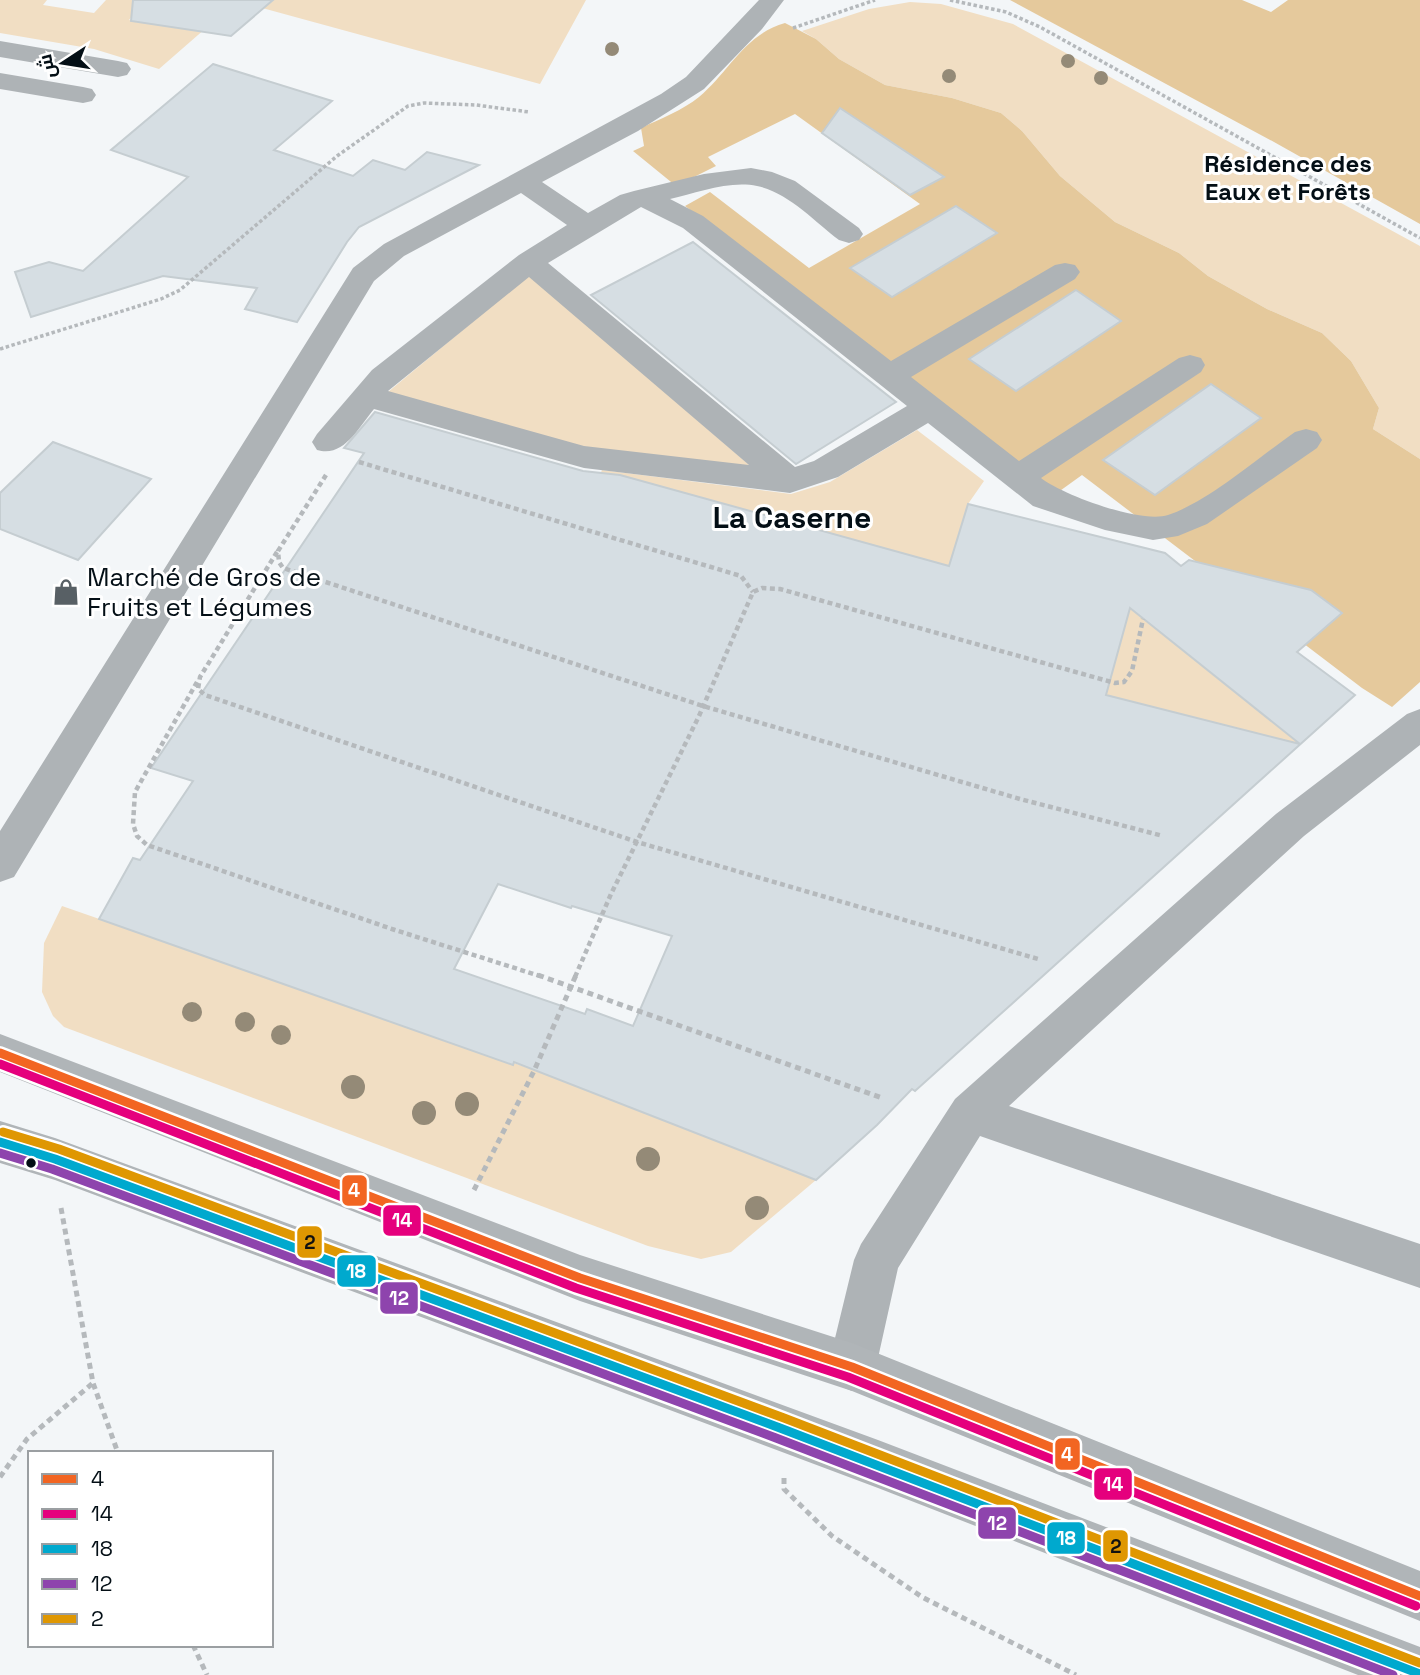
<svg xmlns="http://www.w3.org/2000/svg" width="1420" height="1675" viewBox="0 0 1420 1675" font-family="'Space Grotesk',Cairo,sans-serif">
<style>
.green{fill:#f1dec3}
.forest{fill:#e5c99c}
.building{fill:#d6dee3;stroke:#c5cdd1;stroke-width:2;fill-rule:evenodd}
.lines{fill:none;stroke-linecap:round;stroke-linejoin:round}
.path-far2{stroke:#b5b9bc;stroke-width:3.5;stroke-dasharray:3.5 2.5;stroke-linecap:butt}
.path-far1{stroke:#b5b9bc;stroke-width:4.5;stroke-dasharray:5 3.5;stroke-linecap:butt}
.path{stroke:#b5b9bc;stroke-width:5;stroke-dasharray:6 4.5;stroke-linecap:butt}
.minor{fill:#aeb3b6;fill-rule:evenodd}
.major{fill:#b0b5b8;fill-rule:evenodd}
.bus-1-casing{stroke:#fff;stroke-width:14}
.bus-2-casing{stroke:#fff;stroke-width:14}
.bus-3-casing{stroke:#fff;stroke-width:14}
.bus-4-casing{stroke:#fff;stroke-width:14}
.bus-5-casing{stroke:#fff;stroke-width:14}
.bus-1{stroke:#f26522;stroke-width:9}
.bus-2{stroke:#e5007d;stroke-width:9}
.bus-3{stroke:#00a9ce;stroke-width:9}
.bus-4{stroke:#8e44ad;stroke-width:9}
.bus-5{stroke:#df9702;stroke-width:9}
.tree{fill:#948a77}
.bus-dot{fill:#040f16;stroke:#fff;stroke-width:2.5}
.labels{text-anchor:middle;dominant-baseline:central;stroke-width:6;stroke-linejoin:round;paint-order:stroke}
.far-quarter-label{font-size:24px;font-weight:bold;fill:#040f16;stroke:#fff}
.poi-label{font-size:26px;fill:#040f16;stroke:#fff;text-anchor:start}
.quarter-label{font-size:30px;font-weight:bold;fill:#040f16;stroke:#fff}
.line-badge{stroke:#fff;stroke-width:2.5}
.badge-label{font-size:19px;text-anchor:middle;font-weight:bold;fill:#fff}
.pale-badge-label{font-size:19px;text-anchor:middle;font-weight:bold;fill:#111}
</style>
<rect width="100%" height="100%" fill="#f3f6f8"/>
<!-- green -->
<g class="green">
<path d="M0,0H47L43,5L94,13L106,0H145L129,20L182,29L205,0H586L540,84L237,1L159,69L94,49L0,33Z"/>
<path d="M910,2L941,4L1013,24L1420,246V459L1373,429L1379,408L1351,361L1322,333L1267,309L1208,276L1179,253L1115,222L1060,176L1022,131L1001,113L952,98L885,85L839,59L816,39L802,31L869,9Z"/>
<path d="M529,275L754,469L580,446L388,392Z"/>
<path d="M917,430L984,481L968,504L956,546L1092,578L1300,744L769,609L582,516L602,470L791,494L830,482Z"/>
<path d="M62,906L554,1077L816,1180L731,1252L701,1259L648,1246L64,1027L53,1016L42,992L44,943Z"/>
</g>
<!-- forest -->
<g class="forest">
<path d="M1010,0H1242L1271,12L1288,0H1420V224L1274,142Z"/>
<path d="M785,23L816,39L839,59L885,85L952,98L1001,113L1022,131L1060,176L1115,222L1179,253L1208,276L1267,309L1322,333L1351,361L1379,408L1373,429L1420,459V682L1392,707L1362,688L1082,475L1057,493L685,206L710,192L809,268L920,204L795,114L708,157L716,166L676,186L633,151L644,146L641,128C660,119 683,110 699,97C729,72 745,34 785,23Z"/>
</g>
<!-- building -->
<g class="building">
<path d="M133,0H273L231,36L131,21Z"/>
<path d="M213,64L332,101L274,150L353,176L373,160L405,170L427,152L479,165L359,227L347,242L297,322L245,309L257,288L163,276L31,317L15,272L49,262L83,271L188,177L111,150Z"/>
<path d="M840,108L944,177L910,195L822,133Z"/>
<path d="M956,206L997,233L892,297L850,268Z"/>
<path d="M693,242L896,402L796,464L591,295Z"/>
<path d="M1076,290L1121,321L1016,391L969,359Z"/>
<path d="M1211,384L1261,418L1155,495L1103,460Z"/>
<path d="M375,412L583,471L620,475L949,566L968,504L1165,553L1181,566L1189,560L1311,590L1342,613L1297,652L1355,695L915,1091L912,1089L877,1125L816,1180L514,1062L513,1065L99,919L133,858L140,860L193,781L151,768L364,453L344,448ZM1130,608L1300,744L1106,695ZM498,884L571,908L572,906L672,936L633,1026L587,1009L585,1014L454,969Z"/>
<path d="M53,442L151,479L78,560L0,529V493Z"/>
</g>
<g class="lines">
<!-- path-far2 -->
<g class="path-far2">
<path d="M950,0L1006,12L1040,27L1420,238"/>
<path d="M793,28L875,0"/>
<path d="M0,349L161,299L180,290L337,156L408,106L424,103L476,105L529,112"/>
</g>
<!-- path-far1 -->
<g class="path-far1">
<path d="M359,462L741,576L753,592"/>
<path d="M326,475L278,551L279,562L283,568L703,706L1020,799L1163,836"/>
<path d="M277,552L200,677L198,689L205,695L637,842L1038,959"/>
<path d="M197,682L135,792L133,824L137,836L147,845L395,930L543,977"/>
<path d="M575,977L611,894L699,716L753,592L762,588L780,589L1115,683L1124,682L1132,671L1143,619"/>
</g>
<!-- path -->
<g class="path">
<path d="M538,975L882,1098"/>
<path d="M474,1190L534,1071L576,975"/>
<path d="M61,1208L93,1383L118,1453"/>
<path d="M0,1477L27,1439L93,1383"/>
<path d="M784,1478V1489L832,1536L922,1597L1076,1675"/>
<path d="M193,1645L207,1675"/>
</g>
<!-- minor -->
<g class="minor">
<path d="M759,0H784L762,29L704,89L638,131L542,182L588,213L620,195L634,191L704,174L751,168L772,172L795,181L859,228L863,234L859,240L849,243L839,240C815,222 788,192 757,186C730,180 696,193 670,199L703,216L891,361L1055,265L1065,263L1075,265L1080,272L1075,279L911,377L1019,461L1179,358L1190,355L1201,358L1205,365L1201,372L1041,478C1063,495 1141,524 1168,515C1208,502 1259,457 1295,432L1306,429L1317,432L1322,440L1317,448L1207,524L1178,536L1153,540L1105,530L1033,506L928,423L838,477L790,493L584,468L374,409C358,428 344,458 317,450L312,442L317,434L372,370L519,255L567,225L521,193L404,256L374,281L14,877L0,882V831L353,268L384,244L661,94L686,77ZM641,207L683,228L907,406L814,461L795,467L548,263ZM529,277L749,465L584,446L388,391Z"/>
<path d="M0,41L118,61L127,63L131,69L127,75L118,77L0,57Z"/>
<path d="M0,73L83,87L92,89L96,95L92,101L83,103L0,89Z"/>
<path d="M1420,709V745L1304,836L1009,1106L1420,1244V1288L980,1136L898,1268L876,1367L869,1384L852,1391L835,1384L828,1367L854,1260L861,1244L955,1099L1276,814L1407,714Z"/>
</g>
<!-- major -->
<g class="major">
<path d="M0,1034L580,1255L852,1343L1420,1571V1621L852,1391L580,1301L0,1072Z"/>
<path d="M0,1121L55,1138L878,1440L1420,1647V1675H1358L878,1488L55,1180L0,1163Z"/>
</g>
<defs>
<path id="bus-1" d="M0,1053L580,1278L852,1367L1420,1596"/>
<path id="bus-2" d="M0,1064L576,1288L848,1377L1416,1606"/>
<path id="bus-3" d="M0,1142L55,1159L780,1428L1420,1674"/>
<path id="bus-4" d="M0,1153L52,1169L776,1438L1393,1675"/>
<path id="bus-5" d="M3,1132L59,1149L784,1418L1420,1663"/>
</defs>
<!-- bus-1 casing -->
<use href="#bus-1" class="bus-1-casing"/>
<!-- bus-2 casing -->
<use href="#bus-2" class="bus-2-casing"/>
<!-- bus-3 casing -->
<use href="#bus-3" class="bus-3-casing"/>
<!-- bus-4 casing -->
<use href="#bus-4" class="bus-4-casing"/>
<!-- bus-5 casing -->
<use href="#bus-5" class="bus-5-casing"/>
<!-- bus-1 -->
<use href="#bus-1" class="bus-1"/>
<!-- bus-2 -->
<use href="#bus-2" class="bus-2"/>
<!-- bus-3 -->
<use href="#bus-3" class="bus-3"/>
<!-- bus-4 -->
<use href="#bus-4" class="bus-4"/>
<!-- bus-5 -->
<use href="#bus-5" class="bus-5"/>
</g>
<!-- trees -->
<g class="tree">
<circle cx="612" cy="49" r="7"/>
<circle cx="1068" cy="61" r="7"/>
<circle cx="949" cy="76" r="7"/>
<circle cx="1101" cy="78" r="7"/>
<circle cx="192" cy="1012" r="10"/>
<circle cx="245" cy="1022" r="10"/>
<circle cx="281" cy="1035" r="10"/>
<circle cx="353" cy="1087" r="12"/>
<circle cx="467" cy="1104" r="12"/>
<circle cx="424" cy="1113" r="12"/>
<circle cx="648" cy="1159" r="12"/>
<circle cx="757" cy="1208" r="12"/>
</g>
<!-- icons -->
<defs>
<symbol id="shop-bare" viewBox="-9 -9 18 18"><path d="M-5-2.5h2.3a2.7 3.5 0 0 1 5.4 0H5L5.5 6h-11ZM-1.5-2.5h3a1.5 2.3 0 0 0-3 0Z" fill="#586065" stroke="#fff" stroke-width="2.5" paint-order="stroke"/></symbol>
</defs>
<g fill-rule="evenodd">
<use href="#shop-bare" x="47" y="573" width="38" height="38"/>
</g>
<!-- markers -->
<circle class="bus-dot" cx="31" cy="1163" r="6"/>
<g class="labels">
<!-- far-quarter labels -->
<g class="far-quarter-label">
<text x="1288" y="163">Résidence des<tspan x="1288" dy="28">Eaux et Forêts</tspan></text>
</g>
<!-- poi labels -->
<g class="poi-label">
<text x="87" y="577">Marché de Gros de<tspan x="87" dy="30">Fruits et Légumes</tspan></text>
</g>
<!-- quarter labels -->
<g class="quarter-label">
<text x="792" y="517">La Caserne</text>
</g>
</g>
<g class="line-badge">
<rect x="341" y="1174" width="27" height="33" rx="7" fill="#f26522"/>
<rect x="382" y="1204" width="40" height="33" rx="7" fill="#e5007d"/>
<rect x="296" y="1225" width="27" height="34" rx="7" fill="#df9702"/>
<rect x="336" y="1254" width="41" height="34" rx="7" fill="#00a9ce"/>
<rect x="379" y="1281" width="40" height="34" rx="7" fill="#8e44ad"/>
<rect x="1054" y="1437" width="27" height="34" rx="7" fill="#f26522"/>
<rect x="1093" y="1467" width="40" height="34" rx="7" fill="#e5007d"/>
<rect x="977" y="1506" width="40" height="34" rx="7" fill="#8e44ad"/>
<rect x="1046" y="1521" width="40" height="34" rx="7" fill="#00a9ce"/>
<rect x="1102" y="1529" width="27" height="34" rx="7" fill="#df9702"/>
</g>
<g class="badge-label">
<text x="354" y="1197">4</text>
<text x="402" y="1227">14</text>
<text x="356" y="1278">18</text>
<text x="399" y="1305">12</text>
<text x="1067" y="1461">4</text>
<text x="1113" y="1491">14</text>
<text x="997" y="1530">12</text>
<text x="1066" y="1545">18</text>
</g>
<g class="pale-badge-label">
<text x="310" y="1249">2</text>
<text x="1116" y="1553">2</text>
</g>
<!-- legend -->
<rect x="28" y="1451" width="245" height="196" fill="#ffffff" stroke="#9b9fa2" stroke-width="2"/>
<rect x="42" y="1474" width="35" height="10" fill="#f26522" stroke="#9b9fa2" stroke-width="2"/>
<text x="91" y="1486" font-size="21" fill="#040f16">4</text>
<rect x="42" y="1509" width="35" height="10" fill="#e5007d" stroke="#9b9fa2" stroke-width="2"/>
<text x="91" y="1521" font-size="21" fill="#040f16">14</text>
<rect x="42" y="1544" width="35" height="10" fill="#00a9ce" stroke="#9b9fa2" stroke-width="2"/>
<text x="91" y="1556" font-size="21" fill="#040f16">18</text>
<rect x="42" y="1579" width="35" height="10" fill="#8e44ad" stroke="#9b9fa2" stroke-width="2"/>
<text x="91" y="1591" font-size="21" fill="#040f16">12</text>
<rect x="42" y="1614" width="35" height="10" fill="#df9702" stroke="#9b9fa2" stroke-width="2"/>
<text x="91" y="1626" font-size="21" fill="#040f16">2</text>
<!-- north arrow -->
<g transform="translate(63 63) rotate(258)" stroke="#ffffff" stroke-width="5" paint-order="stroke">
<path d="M0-5L12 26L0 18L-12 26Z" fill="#040f16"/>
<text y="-10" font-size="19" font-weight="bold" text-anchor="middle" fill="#040f16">ش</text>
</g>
</svg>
